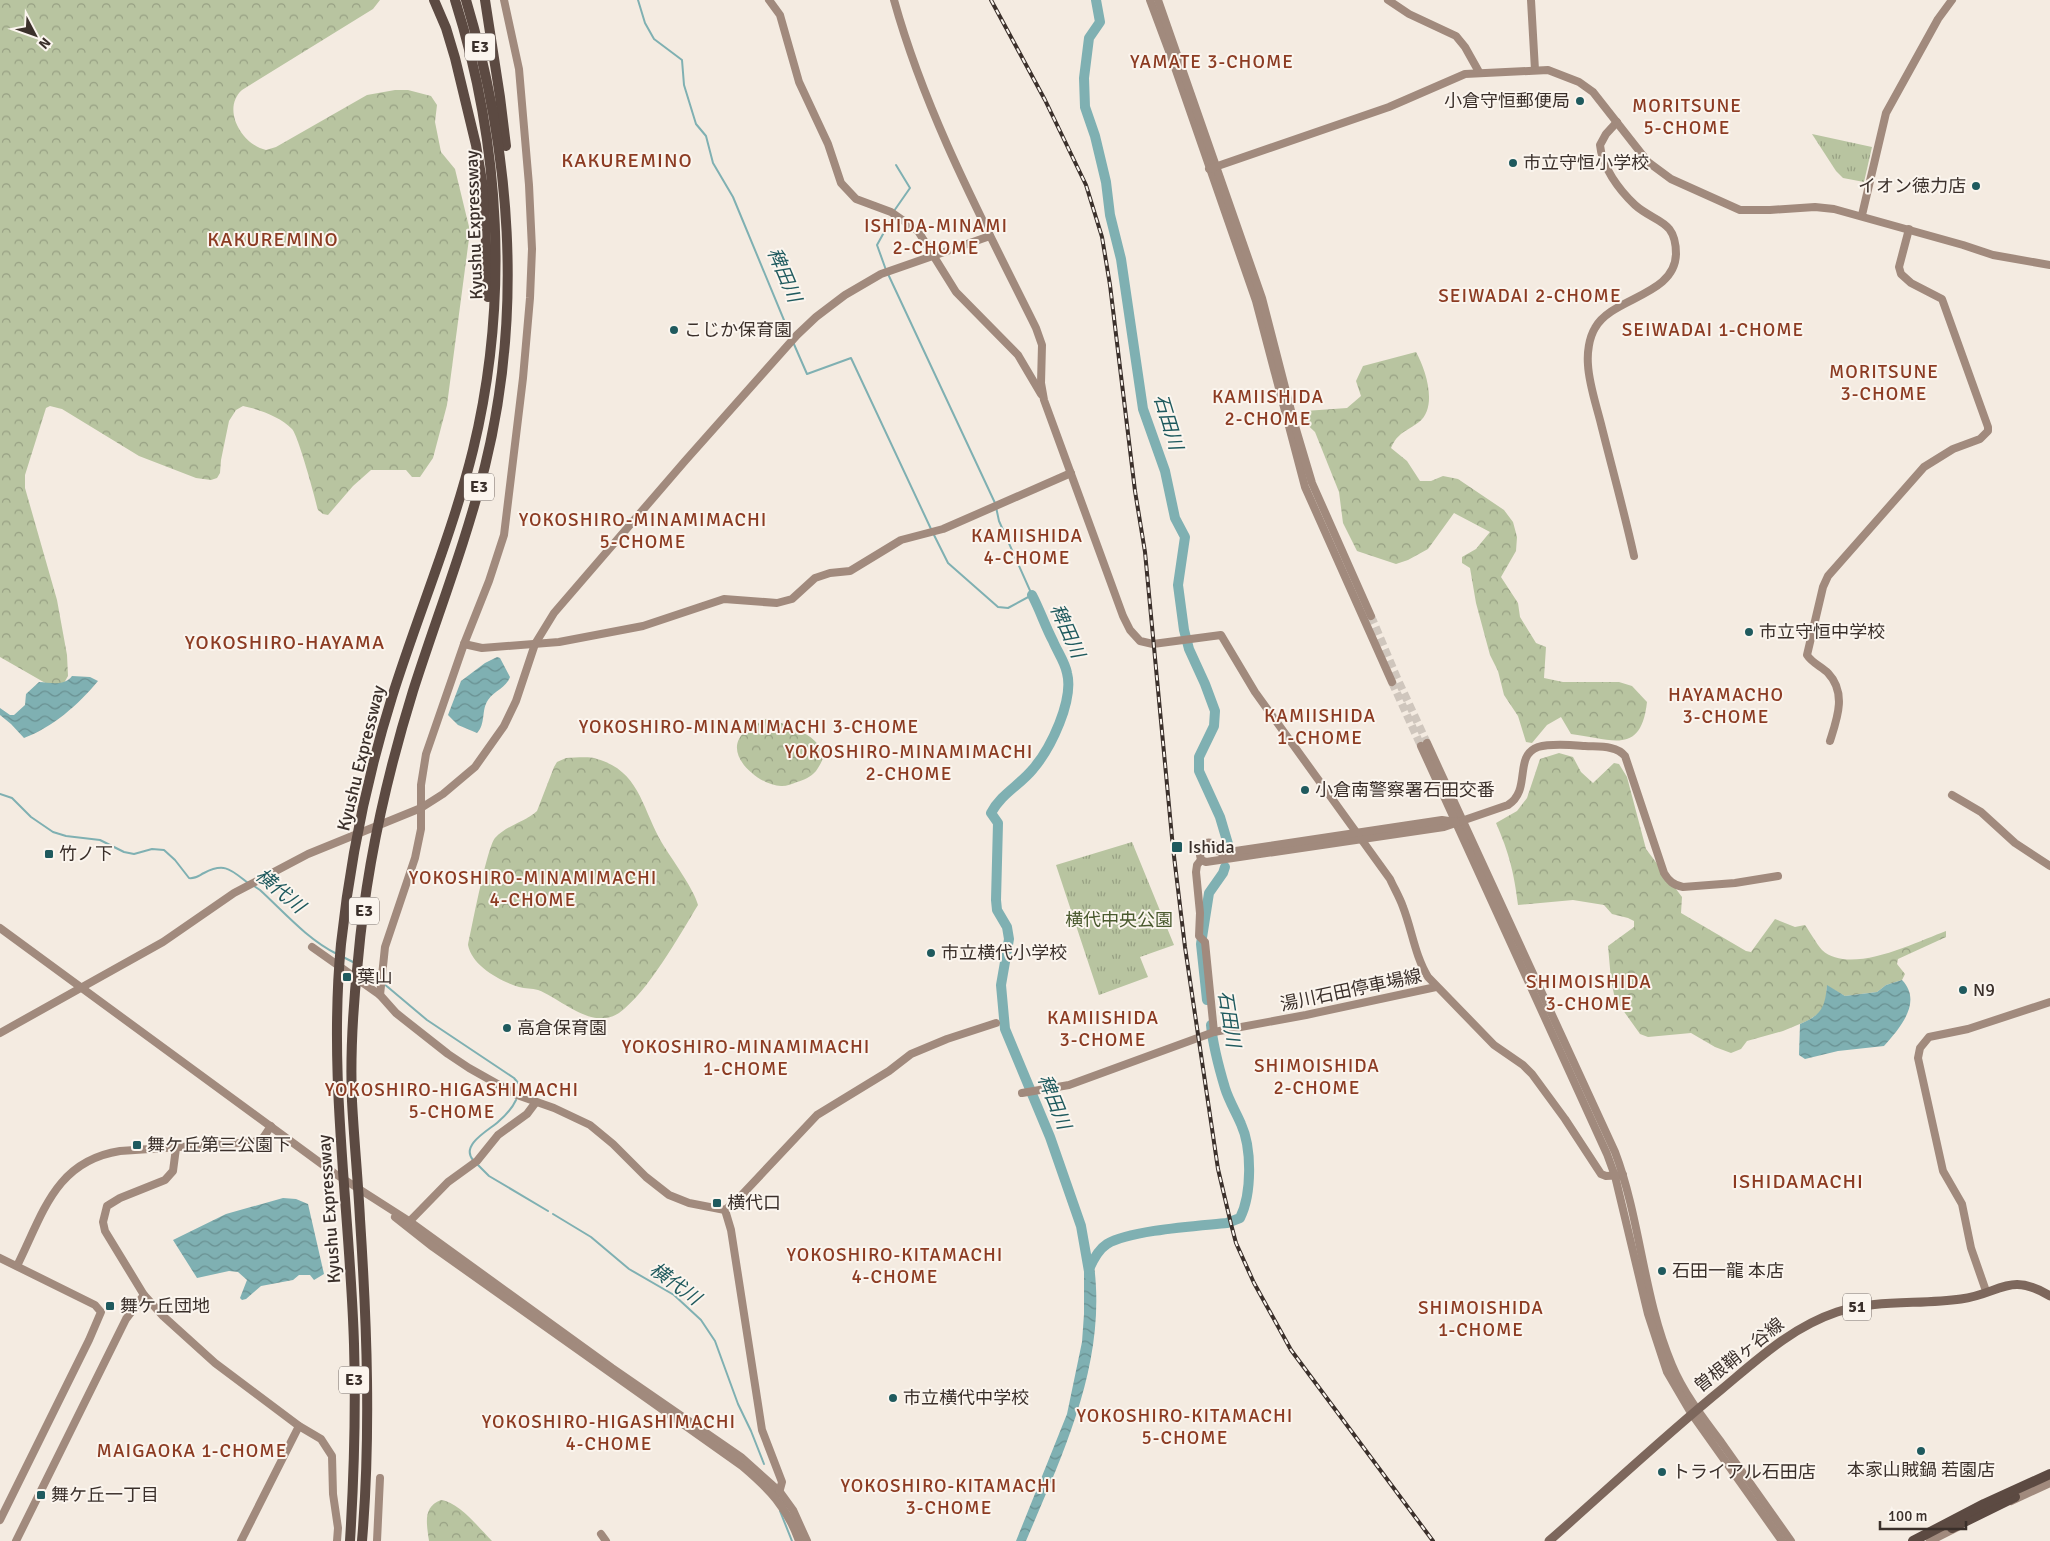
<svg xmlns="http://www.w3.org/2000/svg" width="2050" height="1541" viewBox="0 0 2050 1541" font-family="Signika,'Noto Sans JP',sans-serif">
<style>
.forest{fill:url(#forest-crowns)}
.park{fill:url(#park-tufts)}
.water{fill:url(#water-waves)}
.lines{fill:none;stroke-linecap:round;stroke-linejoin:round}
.stream{stroke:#7fb0b2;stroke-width:2}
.river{stroke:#7fb0b2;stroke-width:10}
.secondary-tunnel{stroke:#cfc6bd;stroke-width:8;stroke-dasharray:8 4;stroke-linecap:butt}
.secondary{stroke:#a18a7d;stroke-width:8}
.primary{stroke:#7d675c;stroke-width:9}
.highway{stroke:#5c4a42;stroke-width:10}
.rail-casing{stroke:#3b302b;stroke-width:4}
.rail{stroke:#fbf5ee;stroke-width:2;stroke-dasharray:5.5;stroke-linecap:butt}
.poi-dot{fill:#1f5a5e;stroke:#fbf5ee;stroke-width:2}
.labels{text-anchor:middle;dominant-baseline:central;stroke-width:4;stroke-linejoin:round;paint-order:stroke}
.shield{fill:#fbf5ee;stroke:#756b66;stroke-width:1}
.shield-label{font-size:16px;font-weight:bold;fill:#3b302b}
.poi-label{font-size:18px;fill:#3b302b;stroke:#fbf5ee;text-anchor:start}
.street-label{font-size:18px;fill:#3b302b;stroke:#fbf5ee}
.park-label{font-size:18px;fill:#4a5a2e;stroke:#fbf5ee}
.neighbourhood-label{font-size:19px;letter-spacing:1px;fill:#8c3b22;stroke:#fbf5ee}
.water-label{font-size:19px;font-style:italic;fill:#1f5a5e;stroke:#fbf5ee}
.quarter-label{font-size:20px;letter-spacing:1px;fill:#8c3b22;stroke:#fbf5ee}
</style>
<defs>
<pattern id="forest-crowns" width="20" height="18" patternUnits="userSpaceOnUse" patternTransform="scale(1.25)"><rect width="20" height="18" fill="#b8c4a0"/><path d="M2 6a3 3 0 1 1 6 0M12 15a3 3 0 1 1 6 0" fill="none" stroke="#97a083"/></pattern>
<pattern id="park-tufts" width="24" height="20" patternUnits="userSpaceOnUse" patternTransform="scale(1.25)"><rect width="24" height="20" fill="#b8c4a0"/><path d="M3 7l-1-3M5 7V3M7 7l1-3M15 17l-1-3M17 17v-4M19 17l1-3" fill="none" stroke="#97a083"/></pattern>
<pattern id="water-waves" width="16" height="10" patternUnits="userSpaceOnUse" patternTransform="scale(1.25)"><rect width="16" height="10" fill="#7fb0b2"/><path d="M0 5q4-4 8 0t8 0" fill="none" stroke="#699091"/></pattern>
</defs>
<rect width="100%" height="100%" fill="#f4ebe1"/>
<!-- forest -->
<g class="forest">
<path d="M0,0H380L373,9L242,90C221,109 242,145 266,150L276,147L367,95L395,90H408L431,96L437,105L435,122L441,152L455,169L470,231L447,405L433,458L420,477H412L406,470H371L353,486L328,515L323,514L318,510C315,497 298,435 292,429C281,417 258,409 243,406L236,410L229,421L221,460L220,473L217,478L211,480L196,478L139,456L62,409L50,406L46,408L25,475V488L57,600L67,655L68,676L64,683L54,688L0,657Z"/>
<path d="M1416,352C1426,370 1438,407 1419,422C1406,432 1398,432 1391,448L1407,461L1420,481H1431L1443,476L1458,479L1504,510L1513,522L1517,537L1516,551L1501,577L1518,603L1520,617L1536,643L1546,647L1544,678L1563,682H1619L1632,686L1647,702C1641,756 1612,739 1571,734L1561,717L1547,725L1532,743L1526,742L1518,716L1504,695L1498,671L1490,655L1476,603L1470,568L1462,563V557L1476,549L1490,532L1454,513L1428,549L1408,560L1396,564L1357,551L1343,523L1339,492L1315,432L1299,417L1305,411L1347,408L1361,396L1356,381L1363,366Z"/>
<path d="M766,719C783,722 818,734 823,754C824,760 819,766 816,771C811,777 804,780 797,782C792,784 787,786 782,786C763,787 728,760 739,739C744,729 756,724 766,719Z"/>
<path d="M1559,753L1573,757L1581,772L1593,783L1614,763L1619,764L1627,777L1646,849L1682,897L1681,913L1746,951L1751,952L1775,919L1795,927L1805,925C1810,932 1816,943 1822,950C1850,976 1916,942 1946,931V937L1898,959L1897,964L1905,974L1902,980L1886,985L1877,992L1845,996L1827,986L1825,1006L1818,1014L1807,1021L1783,1031L1747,1041L1741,1049L1731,1053L1715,1047L1691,1033L1648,1037L1640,1034L1615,999L1611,980L1608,946L1634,927V921L1628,918L1612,914L1604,905L1573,900L1518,905C1514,872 1509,853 1496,823L1517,811L1527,798L1540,759Z"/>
<path d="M566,758C576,758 588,756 597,759C640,771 642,809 662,843C671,858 694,889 698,905C679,936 648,992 619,1013C592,1031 562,999 538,990C532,988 525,989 519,987C500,981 472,966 468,945C472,927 487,847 495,838C507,825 525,822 537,811L554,767L557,762Z"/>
<path d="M441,1500C459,1502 479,1528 492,1541H429C427,1525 422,1507 441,1500Z"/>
</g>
<!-- park -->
<g class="park">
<path d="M1812,134L1872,147L1864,182L1843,178L1836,171Z"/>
<path d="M1132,842L1174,945L1140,957L1148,977L1099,995L1056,865Z"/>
</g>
<!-- water -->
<g class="water">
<path d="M497,657L500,658L510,677C506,688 495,690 488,700C481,710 486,724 477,733L458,725L448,715L461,681L485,663Z"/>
<path d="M72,676L90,677L98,681C78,705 53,727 24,738L11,724L0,715V708L10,715H14L25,705L26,694L39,682C51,683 65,686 72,676Z"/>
<path d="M1902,980C1923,1002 1900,1028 1884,1046L1838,1051L1805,1059L1799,1055L1800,1024C1822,1015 1825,1007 1827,985L1845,996L1877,992L1886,985Z"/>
<path d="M283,1198L296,1199L308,1204L324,1274L314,1280L310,1275H299L293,1280L261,1286L246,1299L242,1300L240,1298L247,1280L238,1272L229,1271L197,1278L173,1240L226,1214Z"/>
<path d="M1091,1263L1094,1265C1107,1363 1063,1453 1026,1541H1016L1067,1414L1082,1342L1084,1314V1268Z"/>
</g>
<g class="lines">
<!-- stream -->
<g class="stream">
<path d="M638,0L645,23L654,39L682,60L684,85L696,124L706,136L713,163L733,197L791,337"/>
<path d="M894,211L910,188L896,165"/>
<path d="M886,270L877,245L893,216"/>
<path d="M888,274L995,503"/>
<path d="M793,342L807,374L851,358L931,529"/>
<path d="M933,533L948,563L998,607L1008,608L1032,595L999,521L996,507"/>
<path d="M0,794L12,798L31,817L53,832L66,836L100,840L124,852L134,854L152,849L164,850L175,860L189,878C195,879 198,876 204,873C225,862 231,870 248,883"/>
<path d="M254,886L260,890C284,912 307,939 337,954"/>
<path d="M343,957L355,963"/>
<path d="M361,967L379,981"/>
<path d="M383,983L427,1020L514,1078L519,1084V1090"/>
<path d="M473,1160C460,1145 489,1130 498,1122C505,1116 512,1109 516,1100"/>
<path d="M477,1164L489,1176L548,1211"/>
<path d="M553,1214L591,1237L629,1269L674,1295L701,1320L715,1341L738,1404L751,1431L764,1464"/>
<path d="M780,1511L792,1541"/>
</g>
<!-- river -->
<g class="river">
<path d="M1096,0L1100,22L1089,38L1084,78L1085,107L1095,136L1106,182L1110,215L1121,259L1143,409L1165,471L1175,518L1185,537L1178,585L1184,630L1189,649L1205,684L1215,711L1214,726L1199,757V771L1220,817L1228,844"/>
<path d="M1032,595C1040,610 1045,626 1053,641C1057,651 1065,662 1067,673C1074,700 1051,748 1033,769C1020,785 1001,794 991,813L998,823L996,900L997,910L1007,927L1009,939L1001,985L1005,1029L1050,1137L1081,1226L1090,1277"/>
<path d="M1207,1000L1201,944L1209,893L1223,873L1225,867"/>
<path d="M1089,1269C1093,1260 1099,1249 1107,1244C1130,1230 1198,1226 1227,1223L1240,1218C1252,1194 1252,1148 1241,1124C1236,1112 1229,1101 1225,1088C1219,1068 1213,1046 1211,1025"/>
</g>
<!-- secondary-tunnel -->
<g class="secondary-tunnel">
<path d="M1371,616L1397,678L1427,743"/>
<path d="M1392,682L1421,746"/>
</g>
<!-- secondary -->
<g class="secondary">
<path d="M769,0L780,15L799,82L828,144L841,183L856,199L891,212L918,231L956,292L1018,355L1041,394"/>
<path d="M894,0C926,115 983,221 1036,328L1042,345L1041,383L1044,400L1123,616L1130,630L1140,641L1153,644L1221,635L1255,692L1390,879C1394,888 1400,898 1403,907C1412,930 1415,956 1428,977L1494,1045L1523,1065L1532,1074L1565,1119L1601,1174L1606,1176L1623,1175"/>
<path d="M1150,0L1172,59L1256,301L1305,487L1392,682"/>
<path d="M1158,0L1262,298L1295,426L1312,483L1371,616"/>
<path d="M1388,0L1409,14L1456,36L1465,47L1479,72"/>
<path d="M1531,0L1535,70"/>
<path d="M1617,122L1606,134L1600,145C1602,167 1619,190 1635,205C1655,223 1676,219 1676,254C1675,296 1612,297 1595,328C1589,338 1587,353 1588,365C1589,384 1596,404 1601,424C1612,468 1624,511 1634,556"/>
<path d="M1209,169L1389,107L1465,74L1548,70L1579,82L1593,92L1648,162L1671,179L1740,210H1770L1815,207L1834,209L1963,245L1993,255L2050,265"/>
<path d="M1862,215L1886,113L1938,19L1952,0"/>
<path d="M464,644L482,648L559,642L643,626L724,599L777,603L792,599L815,578L830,573L850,571L901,540L943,529L1071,473"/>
<path d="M1830,741C1837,719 1847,693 1828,673C1822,667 1812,663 1807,655L1823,587L1828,576L1924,467L1953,449L1980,439L1988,431V427L1942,299L1911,283L1901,274L1899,267L1909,229"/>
<path d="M1427,743L1615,1152C1641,1221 1643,1297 1672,1365C1683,1392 1703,1418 1721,1442C1744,1475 1768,1508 1791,1541"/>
<path d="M1421,746L1607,1154L1615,1176L1648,1314L1667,1372L1691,1413L1782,1541"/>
<path d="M1952,795L1981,812L2015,843L2050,866"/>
<path d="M1201,860L1206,862L1444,827L1508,805C1532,790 1513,756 1538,747C1552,743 1571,745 1585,746C1598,747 1616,745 1625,756L1664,873C1669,881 1673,885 1683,887L1735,883L1778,876"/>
<path d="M1201,860L1199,850C1202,845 1206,841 1212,843L1218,851L1222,853L1442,820L1456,822"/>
<path d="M1201,860L1197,865L1196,872L1200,913L1199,936L1205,942L1214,1032"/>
<path d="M0,928L334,1173L409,1221L612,1368L741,1457L780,1492L793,1510L807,1541"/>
<path d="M312,947L380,995L396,1013L448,1054L469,1068L517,1095L554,1108L590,1125L613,1144L646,1177L669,1195L689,1203L725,1210"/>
<path d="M380,995L385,947L415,858L421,829V785L426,754L464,644L489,581L504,535L523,378L530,298L532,249L529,185L519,69L504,0"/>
<path d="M0,1033L163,942L234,893L308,854L421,808L443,794L475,767L504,726L516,701L535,644L554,613L685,461L797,335L816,317L845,295L881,274L990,236"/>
<path d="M1022,1093L1069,1085L1214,1032L1306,1015L1436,987"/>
<path d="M176,1148L173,1171L165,1180L120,1198L107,1206L103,1222L105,1231L144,1295L163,1316L215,1363L299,1426L321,1439L332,1456L333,1494L338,1528L337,1541"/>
<path d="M725,1210L737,1200L817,1115L889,1071L911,1054L947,1039L996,1023"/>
<path d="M725,1210L731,1230L762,1430L782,1482L779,1493"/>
<path d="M395,1217L433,1247L742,1466C769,1489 787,1507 799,1541"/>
<path d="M406,1225L448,1182L477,1161L498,1135L527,1114L536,1102"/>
<path d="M0,1258L95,1305L101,1312L89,1340L0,1520"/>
<path d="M17,1266C43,1214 55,1161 120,1151L254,1142L263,1138L271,1126"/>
<path d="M1986,1291L1971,1248L1962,1204L1943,1171L1918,1058L1920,1048L1929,1037L1968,1029L2050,1002"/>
<path d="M2011,1501L2050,1483"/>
<path d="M601,1534L606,1541"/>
<path d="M16,1541L126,1319L144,1295"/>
<path d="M241,1541L299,1426"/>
<path d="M377,1541L380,1478"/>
<path d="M1930,1541L1958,1527"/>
</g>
<!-- primary -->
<path class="primary" d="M1549,1541C1607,1490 1662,1438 1722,1389C1758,1359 1792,1327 1837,1312C1877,1299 1920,1305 1961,1299C2000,1294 2009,1271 2050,1296"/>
<!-- highway -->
<g class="highway">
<path d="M434,0L446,28L455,58L476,145L484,193L488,297"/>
<path d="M485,0L500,97L506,146"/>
<path d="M1952,1528L2015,1497"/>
<path d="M350,1541C354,1476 356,1410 354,1344C350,1211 328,1078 341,944C350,860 367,777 392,697C418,614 452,535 473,450C509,302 501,145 455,0"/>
<path d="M362,1541C371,1434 367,1326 360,1219C358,1180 354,1140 352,1101C350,1054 353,1007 358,960C366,868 386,778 413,691C437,616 466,542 485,466C523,312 511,151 466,0"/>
<path d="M1913,1541L1984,1504L2050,1474"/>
</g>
<defs>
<path id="rail" d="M991,0L1045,100L1086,185L1102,237L1110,285L1135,491L1145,552L1173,848L1185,947L1218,1169L1231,1224L1236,1243L1254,1283L1291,1350L1433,1541"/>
</defs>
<!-- rail casing -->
<use href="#rail" class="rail-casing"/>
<!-- rail -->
<use href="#rail" class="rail"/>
</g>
<!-- markers -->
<g class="poi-dot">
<circle cx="1580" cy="101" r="5"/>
<circle cx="1513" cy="163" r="5"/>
<circle cx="1976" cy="186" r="5"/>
<circle cx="674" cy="330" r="5"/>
<circle cx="1749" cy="632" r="5"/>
<circle cx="1305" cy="790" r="5"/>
<rect x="1171" y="841" width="12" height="12" rx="2.5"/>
<rect x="44" y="849" width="10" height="10" rx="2.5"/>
<circle cx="931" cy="953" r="5"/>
<rect x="342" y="972" width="10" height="10" rx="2.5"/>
<circle cx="1963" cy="990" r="5"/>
<circle cx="507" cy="1028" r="5"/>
<rect x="132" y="1140" width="10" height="10" rx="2.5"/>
<rect x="712" y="1198" width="10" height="10" rx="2.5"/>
<circle cx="1662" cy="1271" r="5"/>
<rect x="105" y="1301" width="10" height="10" rx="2.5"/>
<circle cx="893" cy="1398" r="5"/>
<circle cx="1921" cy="1451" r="5"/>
<circle cx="1662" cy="1472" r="5"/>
<rect x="36" y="1490" width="10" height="10" rx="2.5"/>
</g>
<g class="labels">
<!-- shield labels -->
<g class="shield">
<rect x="465" y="33.5" width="30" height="27" rx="4"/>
<rect x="464" y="473.5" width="30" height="27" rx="4"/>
<rect x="349" y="897.5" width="30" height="27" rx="4"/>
<rect x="1843" y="1293.5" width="28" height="27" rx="4"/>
<rect x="339" y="1366.5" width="30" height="27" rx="4"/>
</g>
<g class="shield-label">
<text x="480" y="47">E3</text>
<text x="479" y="487">E3</text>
<text x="364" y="911">E3</text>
<text x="1857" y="1307">51</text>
<text x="354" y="1380">E3</text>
</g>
<!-- poi labels -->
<g class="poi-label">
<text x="1570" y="101" text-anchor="end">小倉守恒郵便局</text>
<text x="1523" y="163">市立守恒小学校</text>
<text x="1966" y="186" text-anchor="end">イオン徳力店</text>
<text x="684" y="330">こじか保育園</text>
<text x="1759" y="632">市立守恒中学校</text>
<text x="1315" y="790">小倉南警察署石田交番</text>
<text x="1188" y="847">Ishida</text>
<text x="59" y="854">竹ノ下</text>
<text x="941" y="953">市立横代小学校</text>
<text x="357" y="977">葉山</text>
<text x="1973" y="990">N9</text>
<text x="517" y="1028">高倉保育園</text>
<text x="147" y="1145">舞ケ丘第三公園下</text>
<text x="727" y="1203">横代口</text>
<text x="1672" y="1271">石田一龍 本店</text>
<text x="120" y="1306">舞ケ丘団地</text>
<text x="903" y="1398">市立横代中学校</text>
<text x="1921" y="1470" text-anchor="middle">本家山賊鍋 若園店</text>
<text x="1672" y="1472">トライアル石田店</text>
<text x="51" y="1495">舞ケ丘一丁目</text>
</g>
<!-- street labels -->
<g class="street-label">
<text transform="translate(474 225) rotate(-92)">Kyushu Expressway</text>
<text transform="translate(361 758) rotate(-76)">Kyushu Expressway</text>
<text transform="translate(1351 990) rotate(-12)">湯川石田停車場線</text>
<text transform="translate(329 1209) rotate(-94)">Kyushu Expressway</text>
<text transform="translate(1739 1355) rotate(-38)">曽根鞘ヶ谷線</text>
</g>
<!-- park labels -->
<g class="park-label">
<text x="1119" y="920">横代中央公園</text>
</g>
<!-- neighbourhood labels -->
<g class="neighbourhood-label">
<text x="1212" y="62">YAMATE 3-CHOME</text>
<text x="1687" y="106">MORITSUNE<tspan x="1687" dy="22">5-CHOME</tspan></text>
<text x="936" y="226">ISHIDA-MINAMI<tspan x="936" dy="22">2-CHOME</tspan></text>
<text x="1530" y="296">SEIWADAI 2-CHOME</text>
<text x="1713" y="330">SEIWADAI 1-CHOME</text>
<text x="1884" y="372">MORITSUNE<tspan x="1884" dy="22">3-CHOME</tspan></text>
<text x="1268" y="397">KAMIISHIDA<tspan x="1268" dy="22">2-CHOME</tspan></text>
<text x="643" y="520">YOKOSHIRO-MINAMIMACHI<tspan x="643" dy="22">5-CHOME</tspan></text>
<text x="1027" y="536">KAMIISHIDA<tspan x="1027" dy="22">4-CHOME</tspan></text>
<text x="1726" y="695">HAYAMACHO<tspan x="1726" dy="22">3-CHOME</tspan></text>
<text x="1320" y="716">KAMIISHIDA<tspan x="1320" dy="22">1-CHOME</tspan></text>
<text x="749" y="727">YOKOSHIRO-MINAMIMACHI 3-CHOME</text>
<text x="909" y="752">YOKOSHIRO-MINAMIMACHI<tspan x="909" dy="22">2-CHOME</tspan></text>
<text x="533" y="878">YOKOSHIRO-MINAMIMACHI<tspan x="533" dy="22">4-CHOME</tspan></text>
<text x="1589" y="982">SHIMOISHIDA<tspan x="1589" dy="22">3-CHOME</tspan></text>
<text x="1103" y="1018">KAMIISHIDA<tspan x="1103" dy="22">3-CHOME</tspan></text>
<text x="746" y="1047">YOKOSHIRO-MINAMIMACHI<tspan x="746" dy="22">1-CHOME</tspan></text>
<text x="1317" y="1066">SHIMOISHIDA<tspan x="1317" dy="22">2-CHOME</tspan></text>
<text x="452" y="1090">YOKOSHIRO-HIGASHIMACHI<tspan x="452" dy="22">5-CHOME</tspan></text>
<text x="895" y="1255">YOKOSHIRO-KITAMACHI<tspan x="895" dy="22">4-CHOME</tspan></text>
<text x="1481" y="1308">SHIMOISHIDA<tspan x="1481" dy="22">1-CHOME</tspan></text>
<text x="1185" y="1416">YOKOSHIRO-KITAMACHI<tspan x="1185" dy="22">5-CHOME</tspan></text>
<text x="609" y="1422">YOKOSHIRO-HIGASHIMACHI<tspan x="609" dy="22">4-CHOME</tspan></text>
<text x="192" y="1451">MAIGAOKA 1-CHOME</text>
<text x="949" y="1486">YOKOSHIRO-KITAMACHI<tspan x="949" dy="22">3-CHOME</tspan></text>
</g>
<!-- water labels -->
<g class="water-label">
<text transform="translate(784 275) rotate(67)">稗田川</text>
<text transform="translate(1168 422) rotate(73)">石田川</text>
<text transform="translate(1067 631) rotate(66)">稗田川</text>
<text transform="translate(280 891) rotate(40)">横代川</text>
<text transform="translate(1229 1019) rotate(81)">石田川</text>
<text transform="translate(1054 1102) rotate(68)">稗田川</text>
<text transform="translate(675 1284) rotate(36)">横代川</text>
</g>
<!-- quarter labels -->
<g class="quarter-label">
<text x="627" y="160">KAKUREMINO</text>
<text x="273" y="239">KAKUREMINO</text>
<text x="285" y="642">YOKOSHIRO-HAYAMA</text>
<text x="1798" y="1181">ISHIDAMACHI</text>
</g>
</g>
<!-- north arrow -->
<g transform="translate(35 35) rotate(131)" stroke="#fbf5ee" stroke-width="4" paint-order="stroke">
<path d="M0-4L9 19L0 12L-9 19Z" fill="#3b302b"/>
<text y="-8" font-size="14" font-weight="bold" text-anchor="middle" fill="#3b302b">N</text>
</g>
<!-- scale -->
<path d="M1880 1521v8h86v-8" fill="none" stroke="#3b302b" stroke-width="2.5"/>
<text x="1888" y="1521" font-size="15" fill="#3b302b" stroke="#fbf5ee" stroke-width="4" paint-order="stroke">100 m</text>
</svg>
